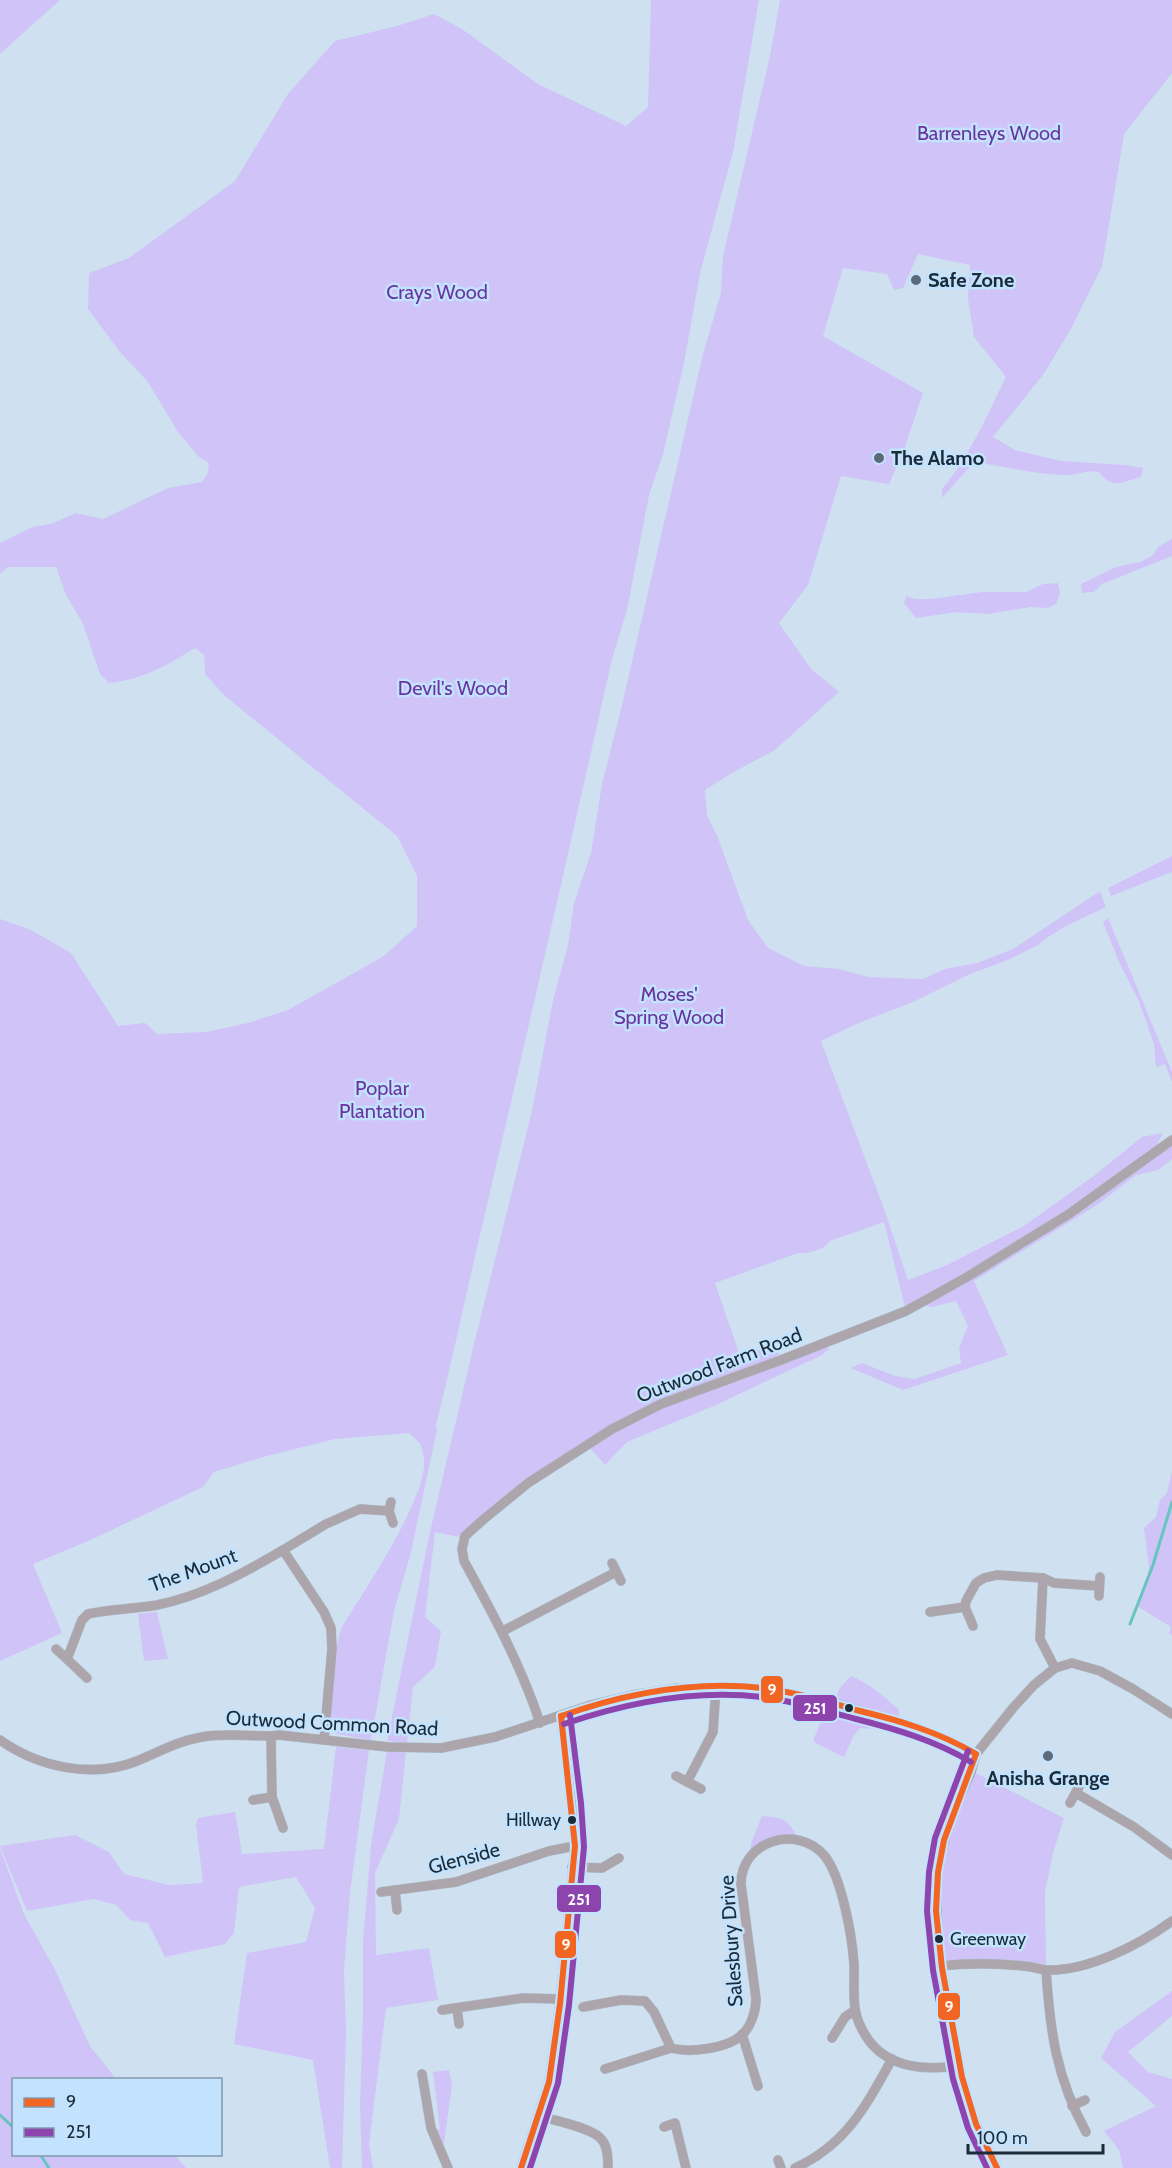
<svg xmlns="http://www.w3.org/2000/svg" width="1172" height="2168" viewBox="0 0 1172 2168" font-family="Cabin,sans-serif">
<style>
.green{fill:#cfc3f8}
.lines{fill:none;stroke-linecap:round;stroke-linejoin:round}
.stream{stroke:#67c4bf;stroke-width:3}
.minor-casing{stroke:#aebdca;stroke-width:10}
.minor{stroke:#aca6ac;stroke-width:9}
.bus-1-casing{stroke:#c2e2fe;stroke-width:10}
.bus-2-casing{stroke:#c2e2fe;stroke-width:10}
.bus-1{stroke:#f26522;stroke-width:6}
.bus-2{stroke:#8e44ad;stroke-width:6}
.poi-dot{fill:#5b6b79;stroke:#c2e2fe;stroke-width:2}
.bus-dot{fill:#1c2b38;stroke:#c2e2fe;stroke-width:2}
.labels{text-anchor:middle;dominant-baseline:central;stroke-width:5;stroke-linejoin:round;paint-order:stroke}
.bus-label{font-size:18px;fill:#1c2b38;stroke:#c2e2fe;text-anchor:end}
.park-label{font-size:20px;fill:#6b339e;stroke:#c2e2fe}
.poi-label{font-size:20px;font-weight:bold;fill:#1c2b38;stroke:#c2e2fe;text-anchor:start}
.street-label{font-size:20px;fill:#1c2b38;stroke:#c2e2fe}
.line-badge{stroke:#c2e2fe;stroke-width:2}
.badge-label{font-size:16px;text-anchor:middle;font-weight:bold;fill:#fff}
</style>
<rect width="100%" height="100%" fill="#cfe1f1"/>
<!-- green -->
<g class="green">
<path d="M0,0H60L0,54Z"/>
<path d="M651,0H759L733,152L700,273L684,363L663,454L649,495L627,610L612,659C569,851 525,1043 480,1235C465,1298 452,1362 436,1425L437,1430L411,1552L394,1611L371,1740L337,1734C324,1718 334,1647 342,1627C364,1591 426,1500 424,1461C424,1455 422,1449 420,1443L409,1433L335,1439L263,1457L214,1472L203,1487L86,1542L33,1564L62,1633L0,1661V919L31,930L71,953L118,1026L145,1023L157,1034L206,1032L248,1023L288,1010L384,956L417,926V876L397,836L225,696L205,674L204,655L195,648C168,665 141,680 109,683L100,674L83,624L66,595L56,567H8L0,574V543L32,527L51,524L76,513L103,519L168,488L202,482L208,473L209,463L199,457L178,432L148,382L120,352L88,309L89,273L129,258L235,181L288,94L335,41L397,26L434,14L462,29L538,84L626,126L648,107Z"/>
<path d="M780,0H1172V73L1124,134L1102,266L1071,329L1043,375L993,437L1015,450L1061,461L1125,465L1143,468L1141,477C1122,482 1113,490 1099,472C1086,469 1077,476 1063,475C1033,474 1003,466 974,462L942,498V489C970,456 987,415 1006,377L974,337L968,299L970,265L918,254L903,288L894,290L887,274L843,268L823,336L923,393L904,450L889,484L841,476L808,585L779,623L811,669L839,692L775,750L730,774L705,790L707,816L717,835L748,920L768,948L804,966L839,969L868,977L923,979L945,969L977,963L1013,949L1100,891L1106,907L1066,926L1048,937L1038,945L1008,960L970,974L913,1002L856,1024L821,1041L883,1206L908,1280L947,1265L1024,1226L1095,1175L1142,1137L1163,1133L1152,1154L1172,1141V1159L1158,1170L1136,1175L1097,1205L974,1281L1008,1355L903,1390L851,1368L862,1363L895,1376L915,1379L961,1363L959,1348L968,1326L956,1301L932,1307L919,1304L906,1311L884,1222L830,1241L823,1248L808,1253H798L715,1283L739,1353L777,1347L781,1360L693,1393L590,1442L522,1481L460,1537L435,1532L425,1617L441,1631L435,1667L413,1687L407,1743L387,1741L430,1532L474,1344L532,1111L553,1000L568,945L574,903L591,853L602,784L622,705L703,354L721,293L723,256L770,56Z"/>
<path d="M1172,539V556L1102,584L1094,592L1082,593L1081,584L1116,567L1140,562L1152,556L1158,547Z"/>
<path d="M1058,583L1060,593L1056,604L1048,608L1031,607L988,614L957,612L916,618L904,603L906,596L915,599H931L982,592H1026L1043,584Z"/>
<path d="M1172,856V872L1111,896L1108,888Z"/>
<path d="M1108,918L1172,1072V1082L1165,1064L1156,1067L1154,1044L1139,1001L1119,962L1103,922Z"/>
<path d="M827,1346L829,1349L822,1355L716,1405L627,1442L605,1465L588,1446L661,1406Z"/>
<path d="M1172,1471V1635L1169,1633L1171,1627L1137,1606L1148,1579L1149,1567L1144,1528L1156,1517L1160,1500L1167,1493Z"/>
<path d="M157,1612L168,1659L144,1661L138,1614Z"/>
<path d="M851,1676C870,1684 884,1696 899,1710V1722L896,1734L875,1729L860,1728L853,1737L844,1757L814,1742V1738L829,1702L834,1703L839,1689Z"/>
<path d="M336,1747L369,1750L350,1893L344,1970L346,2034L342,2168H330L313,2060L234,2044L247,1953L306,1942L315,1908L296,1877L239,1887L234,1933L225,1944L165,1957L148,1923L130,1920L116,1905L94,1899L27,1911L0,1846L75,1835L109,1852L124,1874L169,1885L203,1883L196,1824L198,1818L235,1812L242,1854L324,1849Z"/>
<path d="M387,1751L406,1753L399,1819L375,1873L376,1955L429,1948L438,2000L386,2008L369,2144L373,2168H362L360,2105L363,2012V1941L371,1845Z"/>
<path d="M970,1770L1064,1818L1053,1853L1045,1892L1046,1970L940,1966L938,1949L941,1854Z"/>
<path d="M762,1816C789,1818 787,1821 801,1842L790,1840L751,1853V1843Z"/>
<path d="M0,1848L24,1914L55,1970L90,2046L116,2079L14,2080V2154L175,2155L186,2168H0Z"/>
<path d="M1172,1991V2016L1128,2052L1148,2072L1172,2079V2168H1123L1119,2150L1104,2131L1156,2106L1101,2058L1115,2032Z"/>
<path d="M449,2070L452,2085L444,2143L442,2144L436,2129H440L433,2072Z"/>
</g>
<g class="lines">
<!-- stream -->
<g class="stream">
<path d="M1130,1624L1153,1565L1172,1502"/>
<path d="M0,2115L14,2128"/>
<path d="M40,2154L49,2168"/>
</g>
<defs>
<g id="minor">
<path d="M389,1511L393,1523"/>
<path d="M612,1563L621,1581"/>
<path d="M1043,1578L1040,1639L1055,1668"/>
<path d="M1099,1596L1100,1577"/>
<path d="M930,1612L965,1607"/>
<path d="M973,1626L965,1607L966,1601L976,1583L984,1578L997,1575L1043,1578L1054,1583L1099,1586"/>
<path d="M503,1631L616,1572"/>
<path d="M56,1649L67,1659"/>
<path d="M87,1678L67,1659L82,1620L88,1614C111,1609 134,1609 157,1605C202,1596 244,1573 283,1550"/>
<path d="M540,1723C521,1665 493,1614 464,1561L462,1549L465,1536L484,1519L528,1483L612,1429L661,1404L781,1360L906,1311L967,1277L1069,1214L1172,1140"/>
<path d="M271,1736L272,1797L283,1828"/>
<path d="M0,1740C38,1767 92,1779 137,1761C159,1752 177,1741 202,1737C224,1733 248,1736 271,1736L279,1735L388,1747L441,1748L495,1737L591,1705L633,1695L677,1688L738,1687L762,1688L834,1703L914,1727L976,1754"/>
<path d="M324,1740L332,1649L331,1628L324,1612L283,1550L326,1524L360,1509L389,1511L391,1502"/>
<path d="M676,1776L701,1789"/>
<path d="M687,1782L713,1732L716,1687"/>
<path d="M1076,1793L1134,1827L1172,1855"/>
<path d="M253,1800L272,1797"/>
<path d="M1070,1803L1080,1785"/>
<path d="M572,1867L602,1868L619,1858"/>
<path d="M395,1890L397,1910"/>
<path d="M381,1892L456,1882L549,1851L575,1846"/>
<path d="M940,1966C968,1963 995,1963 1023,1966C1030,1966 1038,1969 1045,1970C1087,1972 1139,1945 1172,1921"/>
<path d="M1046,1970C1050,2031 1056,2077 1086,2132"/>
<path d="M583,2007L621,2000L645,2001L654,2012L671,2048C689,2053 728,2049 743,2034C751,2026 756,2011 756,1999L741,1884C741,1841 796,1824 824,1855C842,1877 852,1936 854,1964C855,1996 849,2014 870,2042C892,2069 926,2070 958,2066"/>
<path d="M457,2008L459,2024"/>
<path d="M442,2010L523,1998L560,1999"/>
<path d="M742,2034L758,2086"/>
<path d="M832,2038L845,2017L854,2011"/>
<path d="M605,2069L671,2048"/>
<path d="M422,2074L431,2128L448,2168"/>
<path d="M1072,2106L1085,2100"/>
<path d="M539,2116C553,2120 594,2128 602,2140C608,2147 608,2159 608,2168"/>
<path d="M664,2127L675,2123L686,2168"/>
<path d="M778,2160L781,2168"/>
<path d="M521,2168L549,2082L560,2004L575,1846L572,1804L561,1716"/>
<path d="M795,2168C846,2145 866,2106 892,2059"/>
<path d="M997,2168L974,2120L964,2089L955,2051L938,1949L936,1885L941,1854L950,1820L971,1772L976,1754L1013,1708L1034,1685L1055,1668L1072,1663L1100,1671L1133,1689L1172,1714"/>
</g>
</defs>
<!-- minor casing -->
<use href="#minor" class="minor-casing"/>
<!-- minor -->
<use href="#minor" class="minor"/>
<defs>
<g id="bus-1">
<path d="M561,1716C626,1693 694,1680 763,1688C795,1692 826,1701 856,1710C898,1720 939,1732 976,1754"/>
<path d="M976,1754L944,1840L938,1872L936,1911L942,1968L962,2077L976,2124L997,2168"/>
<path d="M521,2168L549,2082L560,2004L575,1846L561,1716"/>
</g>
<g id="bus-2">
<path d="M564,1724C628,1702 694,1689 762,1697C794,1701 825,1711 856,1719C896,1729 936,1741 971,1762"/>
<path d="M968,1751L935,1838L929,1872L927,1911L933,1970L953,2079L968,2128L987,2168"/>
<path d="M530,2168L558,2083L569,2005L584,1847L581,1803L570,1715"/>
</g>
</defs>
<!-- bus-1 casing -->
<use href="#bus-1" class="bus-1-casing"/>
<!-- bus-2 casing -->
<use href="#bus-2" class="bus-2-casing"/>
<!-- bus-1 -->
<use href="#bus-1" class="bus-1"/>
<!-- bus-2 -->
<use href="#bus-2" class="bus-2"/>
</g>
<!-- markers -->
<g class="poi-dot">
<circle cx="916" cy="280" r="6"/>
<circle cx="879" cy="458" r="6"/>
<circle cx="1048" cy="1756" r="6"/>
</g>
<g class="bus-dot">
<circle cx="849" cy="1708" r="5"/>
<circle cx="572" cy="1820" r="5"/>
<circle cx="939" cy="1939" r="5"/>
</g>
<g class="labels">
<!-- bus labels -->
<g class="bus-label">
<text x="561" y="1820">Hillway</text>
<text x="950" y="1939" text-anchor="start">Greenway</text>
</g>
<!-- park labels -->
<g class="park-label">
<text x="989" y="133">Barrenleys Wood</text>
<text x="437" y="292">Crays Wood</text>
<text x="453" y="688">Devil's Wood</text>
<text x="669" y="994">Moses'<tspan x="669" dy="23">Spring Wood</tspan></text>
<text x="382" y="1088">Poplar<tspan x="382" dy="23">Plantation</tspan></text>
</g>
<!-- poi labels -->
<g class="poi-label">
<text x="928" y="280">Safe Zone</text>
<text x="891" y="458">The Alamo</text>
<text x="1048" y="1778" text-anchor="middle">Anisha Grange</text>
</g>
<!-- street labels -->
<g class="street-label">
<text transform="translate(719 1365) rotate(-21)">Outwood Farm Road</text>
<text transform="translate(193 1570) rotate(-20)">The Mount</text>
<text transform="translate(332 1723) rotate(3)">Outwood Common Road</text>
<text transform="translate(464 1858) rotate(-15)">Glenside</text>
<text transform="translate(731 1941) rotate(-94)">Salesbury Drive</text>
</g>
</g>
<g class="line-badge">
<rect x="760" y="1675" width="24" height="29" rx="6" fill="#f26522"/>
<rect x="792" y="1694" width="46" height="28" rx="6" fill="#8e44ad"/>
<rect x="556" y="1884" width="46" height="29" rx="6" fill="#8e44ad"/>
<rect x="554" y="1930" width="23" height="29" rx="6" fill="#f26522"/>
<rect x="937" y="1992" width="24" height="29" rx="6" fill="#f26522"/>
</g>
<g class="badge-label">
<text x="772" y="1695">9</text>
<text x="815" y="1714">251</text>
<text x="579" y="1905">251</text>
<text x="566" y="1950">9</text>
<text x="949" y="2012">9</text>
</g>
<!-- legend -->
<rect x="12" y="2078" width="210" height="78" fill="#c2e2fe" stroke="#8099af" stroke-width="1.5"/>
<rect x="24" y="2098" width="30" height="9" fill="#f26522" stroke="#8099af" stroke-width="1.5"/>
<text x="66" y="2108" font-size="18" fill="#1c2b38">9</text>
<rect x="24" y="2128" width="30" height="9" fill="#8e44ad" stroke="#8099af" stroke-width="1.5"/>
<text x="66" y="2138" font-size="18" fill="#1c2b38">251</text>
<!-- scale -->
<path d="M968 2144v9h135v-9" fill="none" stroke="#1c2b38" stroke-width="3"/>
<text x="977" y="2144" font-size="18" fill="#1c2b38" stroke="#c2e2fe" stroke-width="4.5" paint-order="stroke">100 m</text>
</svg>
